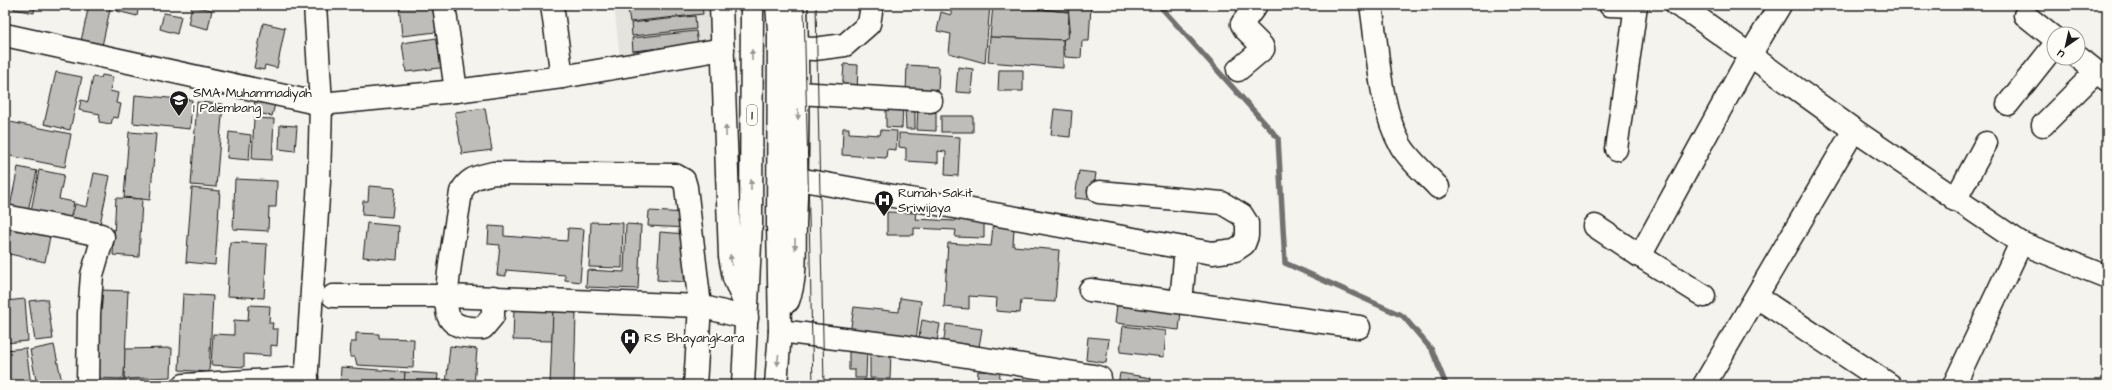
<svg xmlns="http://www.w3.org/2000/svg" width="2112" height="390" viewBox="0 0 2112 390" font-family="'Architects Daughter',sans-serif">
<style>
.built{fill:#e4e3de}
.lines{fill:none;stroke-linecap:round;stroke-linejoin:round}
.stream{stroke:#72716f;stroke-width:5.5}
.building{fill:#bebdba;stroke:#1c1c1c}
.minor-casing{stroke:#1c1c1c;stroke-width:25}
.highway-casing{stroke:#1c1c1c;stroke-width:25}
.minor{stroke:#fdfcf7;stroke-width:22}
.highway{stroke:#fdfcf7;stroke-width:22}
.tram{stroke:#1c1c1c;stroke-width:1}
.oneway{fill:#989794}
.labels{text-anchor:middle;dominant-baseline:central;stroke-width:4;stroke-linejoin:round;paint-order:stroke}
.shield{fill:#fdfcf7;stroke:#605f5e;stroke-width:1}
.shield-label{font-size:12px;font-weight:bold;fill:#1c1c1c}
.poi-label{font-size:13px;fill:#1c1c1c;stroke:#fdfcf7;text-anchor:start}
</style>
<rect width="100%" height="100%" fill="#f4f3ee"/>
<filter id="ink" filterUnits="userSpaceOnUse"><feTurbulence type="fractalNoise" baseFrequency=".025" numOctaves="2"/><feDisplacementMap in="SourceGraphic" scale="8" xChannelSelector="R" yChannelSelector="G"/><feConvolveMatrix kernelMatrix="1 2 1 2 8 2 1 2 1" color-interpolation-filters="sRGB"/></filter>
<g filter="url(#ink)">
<!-- built -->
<path class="built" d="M614,5H710L715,45L620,59Z"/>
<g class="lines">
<!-- stream -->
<g class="stream">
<path d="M1159,5L1278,138L1285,263L1403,316L1432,350L1446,385"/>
<path d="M1593,385H1598"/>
</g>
</g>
<!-- building -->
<g class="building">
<path d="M14,5H35L34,13L14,9Z"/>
<path d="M89,5H111L102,46L81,41Z"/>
<path d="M119,5H139L137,16L117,11Z"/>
<path d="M409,5H441L445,31L402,36L399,6Z"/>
<path d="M628,5H650L628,7Z"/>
<path d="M659,5H702L703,14L630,22L628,9Z"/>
<path d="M951,5H990L985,63L949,53L951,34L937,31L941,12L951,15Z"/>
<path d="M993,5L1069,12L1068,37L1063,40L990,37Z"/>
<path d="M1005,5H1068L1069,12Z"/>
<path d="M1068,5H1091L1089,41H1082L1081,58L1065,57L1063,40L1068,37L1070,28Z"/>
<path d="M192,6L212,10L208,29L188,24Z"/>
<path d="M164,13L181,16L177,34L160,29Z"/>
<path d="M695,16L696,29L632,36L631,23Z"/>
<path d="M263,23L285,28L277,68L265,65L264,70L254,68Z"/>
<path d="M696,31L698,44L633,51L632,38Z"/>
<path d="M444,37L448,67L406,72L402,43Z"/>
<path d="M990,37L1063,40V68L988,62Z"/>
<path d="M844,64L858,65L857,94L842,93Z"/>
<path d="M907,65L939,67L938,95L906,93Z"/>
<path d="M958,67L973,69L971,93L956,92Z"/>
<path d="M999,70H1023V91H998Z"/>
<path d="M56,72L82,77L70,130L44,124Z"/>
<path d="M102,75L113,77L110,91L118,93L116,103L121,104L118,118L113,117L111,124L99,122L100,114L79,110L81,100L88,102L93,77L101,78Z"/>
<path d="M135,95L192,100L190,129L133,123Z"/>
<path d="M255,101L275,104L272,116L253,112Z"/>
<path d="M197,102L223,104L216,187L191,185Z"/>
<path d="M886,104H903L902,128L886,127Z"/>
<path d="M918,105L936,106V131L917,130Z"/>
<path d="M905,106H915V129H906Z"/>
<path d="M485,108L492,150L462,154L455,112Z"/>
<path d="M1054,109L1072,111L1070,137L1051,135Z"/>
<rect x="941" y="116" width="32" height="16"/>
<path d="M254,118L274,119L272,160L252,159Z"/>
<path d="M5,121L71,134L65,167L5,155Z"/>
<path d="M280,125L297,126L295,151L279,149Z"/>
<path d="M843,128H849V133L880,135L881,130L897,131L896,150L887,149L886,158L842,155Z"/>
<path d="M129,132L156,134L150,200L124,197Z"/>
<path d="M229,132L251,135L249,160L227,158Z"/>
<path d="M899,133L960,137L958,176L945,175L946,152L938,151V163L906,161V148L899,147Z"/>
<path d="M18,167L37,171L27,215L9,212Z"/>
<path d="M39,170L64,175L59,199L74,202L69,224L30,216Z"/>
<path d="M1079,171L1096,173L1092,200L1075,198Z"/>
<path d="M94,173L110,176L100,224L72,218L75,204L87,207Z"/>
<path d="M235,179L277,181L276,207H269L268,231L233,229Z"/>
<path d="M369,186L395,188L392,217L362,215L363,201H368Z"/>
<path d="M192,188L220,191L215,265L186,262Z"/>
<path d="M116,198L142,199L139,257L113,255Z"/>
<path d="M649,211L688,213V228L648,226Z"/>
<path d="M887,212L916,213L915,219L955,221V217L984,220V238L955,237L956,230L914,228V235H887Z"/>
<path d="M7,222L51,231L45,262L5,253Z"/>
<path d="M591,222L623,223L622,268L589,267Z"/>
<path d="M367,223L399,226L397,260L363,257Z"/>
<path d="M626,224L641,225L638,289L586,287L587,270L624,272Z"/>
<path d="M489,226L504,227V236L567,241L568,228L584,229L580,282L565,280V275L506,270V276L497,275L500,245L488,244Z"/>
<path d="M993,226L1014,228L1013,246L1059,250L1055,302L1021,300L1020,313L996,311L997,298L969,296V309L944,307L948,243L991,246Z"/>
<path d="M660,232L686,234L684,282L657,280Z"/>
<path d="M230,242L267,244L264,298L227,296Z"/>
<path d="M101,290L128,291L124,379L97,378Z"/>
<path d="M183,294L213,296L209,372L179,370Z"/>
<path d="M900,298L921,301L916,341L850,333L854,307L899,312Z"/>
<path d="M25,299L28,341L5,343V301Z"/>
<path d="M47,299L53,339L35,341L29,301Z"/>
<path d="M249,305L270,306L269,323H273L272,329H278L277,346L271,345V356L244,354V367L211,365L213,334L234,335V320L248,321Z"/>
<path d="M1117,305L1181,311L1179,330L1115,323Z"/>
<path d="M514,309L553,311L552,341L513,340Z"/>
<path d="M553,311L576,312L574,385H550Z"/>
<path d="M922,320L940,324L936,347L918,343Z"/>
<path d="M946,324L982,329L978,353L943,347Z"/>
<path d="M1123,326L1166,331L1164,357L1120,352Z"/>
<path d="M356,333L379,334V338L414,339L413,368L357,365L355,357H350L351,342H356Z"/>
<path d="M1088,337L1109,339L1106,363L1086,360Z"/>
<path d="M54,345L62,382L37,385L30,350Z"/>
<path d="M450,346L477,349L474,385H446Z"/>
<path d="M26,348L31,385H6L5,350Z"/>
<path d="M172,348L171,377L124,379L125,349Z"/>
<path d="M849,348L867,349L866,378H855V370H849Z"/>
<path d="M870,351L891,352L890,379L870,378Z"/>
<path d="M341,367L405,372L404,385H340Z"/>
<path d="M978,371L1000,372L999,385H977Z"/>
<path d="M405,372L438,374L437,385H404Z"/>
<path d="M1120,373L1151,378L1150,385H1118Z"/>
<path d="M1046,375L1085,385H1045Z"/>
<path d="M1012,379L1035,381L1034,385H1012Z"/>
<rect x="864" y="380" width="9" height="5"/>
</g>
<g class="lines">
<defs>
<g id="minor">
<path d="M444,5L456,91"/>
<path d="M552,5L562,77"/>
<path d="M1371,5C1378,49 1379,107 1401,146C1410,161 1427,175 1438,187"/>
<path d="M1610,5L1636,6"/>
<path d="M1677,5L1694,15L1854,130L2021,243L2107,277"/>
<path d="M2025,15L2054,38"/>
<path d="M5,35L321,104L456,91L562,77L723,49"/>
<path d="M797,48L814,49L845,45L869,24L872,5"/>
<path d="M2078,57L2107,80"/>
<path d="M1238,70L1263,49L1262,46L1245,29L1242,24L1256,5"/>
<path d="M798,93L931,101"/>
<path d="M2008,104L2054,46"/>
<path d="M2043,125L2096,72"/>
<path d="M1616,149L1636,5"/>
<path d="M798,179L1212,253L1235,250L1244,244L1247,236V223L1242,215L1222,203L1099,192"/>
<path d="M1955,200L1986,143"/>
<path d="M5,216L101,235L103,237L92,275L89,314L88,385"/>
<path d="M1595,226L1640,256"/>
<path d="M1090,290L1359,327"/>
<path d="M333,296H447L700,306L747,318"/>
<path d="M1704,296L1640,256L1750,55L1780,5"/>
<path d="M493,297V316L483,328C471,329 453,328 448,315C442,299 458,214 461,192C469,177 478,177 493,173L675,175L684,180L686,187L700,306L695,385"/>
<path d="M1757,297L1890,385"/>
<path d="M1181,302L1186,248"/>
<path d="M780,331L908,347L1094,376L1100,378V385"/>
<path d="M184,385L307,378"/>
<path d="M306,385L319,181L321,104L315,5"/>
<path d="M1704,385L1854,130"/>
<path d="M1954,385L2021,243"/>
</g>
<g id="highway">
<path d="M721,5L730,256L734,278L745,304"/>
<path d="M788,301C797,277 794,251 795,225C798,152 798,78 796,5"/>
<path d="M743,385L751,224L752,5"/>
<path d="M776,385L780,331L778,223L779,30L777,5"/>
</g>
</defs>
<!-- minor casing -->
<use href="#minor" class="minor-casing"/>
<!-- highway casing -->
<use href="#highway" class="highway-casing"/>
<!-- minor -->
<use href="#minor" class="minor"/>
<!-- highway -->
<use href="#highway" class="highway"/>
<!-- tram -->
<g class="tram">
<path d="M804,5L813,385"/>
<path d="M816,5L824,385"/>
</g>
</g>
<!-- one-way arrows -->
<defs><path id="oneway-solid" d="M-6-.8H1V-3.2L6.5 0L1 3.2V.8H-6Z"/></defs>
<g class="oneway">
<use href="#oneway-solid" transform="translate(752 55) rotate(-90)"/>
<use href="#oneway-solid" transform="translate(798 114) rotate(90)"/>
<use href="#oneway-solid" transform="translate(726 131) rotate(-92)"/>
<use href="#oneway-solid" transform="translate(751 185) rotate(-90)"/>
<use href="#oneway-solid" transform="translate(795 244) rotate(91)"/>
<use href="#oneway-solid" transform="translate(731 260) rotate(-99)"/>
<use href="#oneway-solid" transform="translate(778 360) rotate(95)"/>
</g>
</g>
<!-- icons -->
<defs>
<symbol id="school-pin" viewBox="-11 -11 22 30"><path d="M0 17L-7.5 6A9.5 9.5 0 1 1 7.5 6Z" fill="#1c1c1c" stroke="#fdfcf7"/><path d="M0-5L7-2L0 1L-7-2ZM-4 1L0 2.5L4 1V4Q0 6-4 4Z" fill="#fff"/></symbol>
<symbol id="hospital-pin" viewBox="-11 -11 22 30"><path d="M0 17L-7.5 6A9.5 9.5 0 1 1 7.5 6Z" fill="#1c1c1c" stroke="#fdfcf7"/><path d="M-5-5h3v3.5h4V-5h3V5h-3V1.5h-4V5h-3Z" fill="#fff"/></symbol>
</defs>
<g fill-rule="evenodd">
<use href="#school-pin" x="168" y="89" width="22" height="30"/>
<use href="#hospital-pin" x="873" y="189" width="22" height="30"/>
<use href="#hospital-pin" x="619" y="327" width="22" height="30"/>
</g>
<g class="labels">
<!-- shield labels -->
<rect class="shield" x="747" y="105" width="10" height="20" rx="3"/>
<g class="shield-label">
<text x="752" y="115">1</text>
</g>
<!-- poi labels -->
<g class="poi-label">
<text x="193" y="93">SMA Muhammadiyah<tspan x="193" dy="15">1 Palembang</tspan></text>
<text x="898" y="193">Rumah Sakit<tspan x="898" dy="15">Sriwijaya</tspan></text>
<text x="644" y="338">RS Bhayangkara</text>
</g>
</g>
<!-- margin -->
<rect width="2112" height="390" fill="none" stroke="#fdfcf7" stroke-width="20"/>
<rect x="10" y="10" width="2092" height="370" fill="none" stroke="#1c1c1c" stroke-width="1.5" filter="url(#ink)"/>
<!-- north arrow -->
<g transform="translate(2066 46) rotate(214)"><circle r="19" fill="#fdfcf7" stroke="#a3a29f"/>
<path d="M0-3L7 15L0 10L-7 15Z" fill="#1c1c1c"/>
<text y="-6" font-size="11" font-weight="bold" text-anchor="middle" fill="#1c1c1c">U</text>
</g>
</svg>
